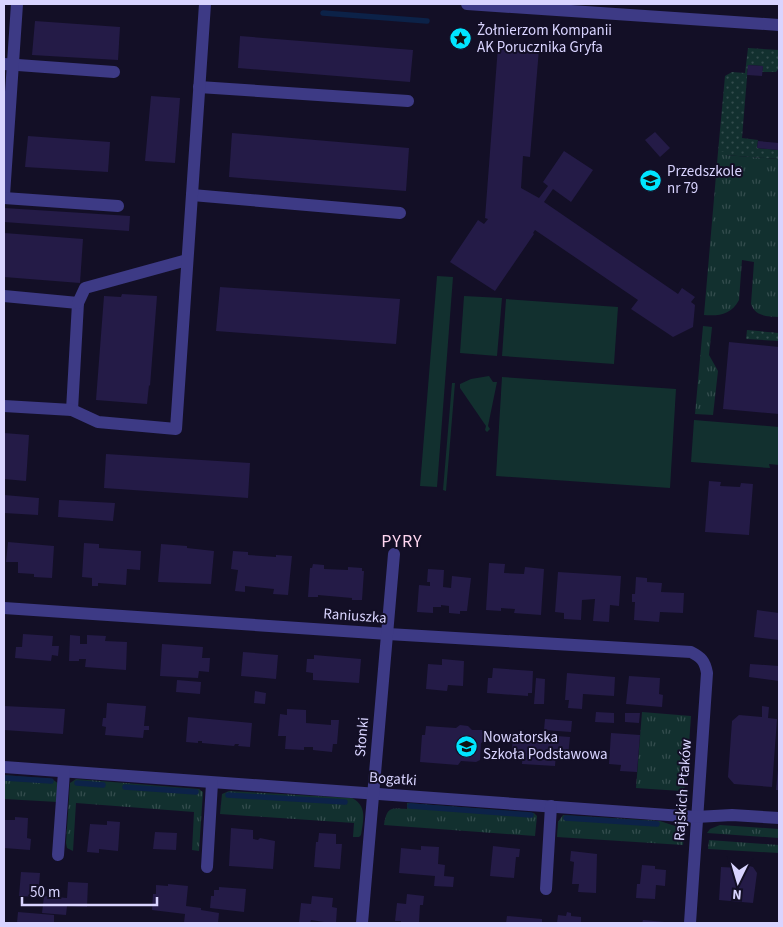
<svg xmlns="http://www.w3.org/2000/svg" width="783" height="927" viewBox="0 0 783 927" font-family="'Source Sans 3',sans-serif">
<style>
.grass{fill:url(#grass-tufts)}
.park{fill:#12302f}
.garden{fill:url(#garden-dots)}
.lines{fill:none;stroke-linecap:round;stroke-linejoin:round}
.stream{stroke:#0c2248;stroke-width:5.5}
.building{fill:#241b47}
.minor{stroke:#3d3a85;stroke-width:12}
.labels{text-anchor:middle;dominant-baseline:central;stroke-width:4;stroke-linejoin:round;paint-order:stroke}
.poi-label{font-size:15px;fill:#d9d4ff;stroke:#130f26;text-anchor:start}
.street-label{font-size:15px;fill:#d9d4ff;stroke:#130f26}
.quarter-label{font-size:18px;letter-spacing:1px;fill:#ffd6f0;stroke:#130f26}
</style>
<defs>
<pattern id="grass-tufts" width="24" height="20" patternUnits="userSpaceOnUse" patternTransform="scale(1.25)"><rect width="24" height="20" fill="#12302f"/><path d="M3 7l-1-3M5 7V3M7 7l1-3M15 17l-1-3M17 17v-4M19 17l1-3" fill="none" stroke="#344d4e"/></pattern>
<pattern id="garden-dots" width="8" height="8" patternUnits="userSpaceOnUse" patternTransform="scale(1.25)"><rect width="8" height="8" fill="#12302f"/><path d="M2 2h.1M6 6h.1" fill="none" stroke="#344d4e" stroke-width="1.8" stroke-linecap="round"/></pattern>
</defs>
<rect width="100%" height="100%" fill="#130f26"/>
<!-- grass -->
<g class="grass">
<path d="M718,152H725V155L779,159V317C767,316 756,317 751,304L754,262L742,260L739,300C731,315 719,316 704,315Z"/>
<path d="M703,326L712,327L709,355L718,371L713,415L695,414Z"/>
<path d="M642,712L691,716L686,786L681,791L636,788Z"/>
<path d="M4,775L52,779L59,784L58,802L4,799Z"/>
<path d="M76,779L199,789L203,792L199,851L192,850L194,812L76,803L73,851L67,848L66,843L70,783Z"/>
<path d="M229,791L352,798C368,806 363,821 361,835L359,837H353L354,823L220,814L222,794Z"/>
<path d="M407,803L534,813L537,816L535,836L384,825C387,807 390,808 407,809Z"/>
<path d="M563,815L660,821L675,826L684,834L683,845L557,837L558,822Z"/>
<path d="M720,825L779,829V838L707,833L710,829Z"/>
<path d="M709,840L779,845V853L708,849Z"/>
</g>
<!-- park -->
<g class="park">
<path d="M437,276L453,277L437,487L420,486Z"/>
<path d="M464,296L502,298L497,356L460,353Z"/>
<path d="M506,299L618,307L614,364L502,356Z"/>
<path d="M489,376L493,382H497L488,426L490,429L487,432L485,430L486,426L460,388V384L471,379Z"/>
<path d="M502,377L676,389L670,488L496,476Z"/>
<path d="M452,383H455L446,491L443,490Z"/>
<path d="M694,420L779,427V465L769,464L770,468L691,462Z"/>
</g>
<!-- garden -->
<g class="garden">
<path d="M748,48L779,50V68L776,72H762L763,66L748,65L742,138L758,140L757,148L779,150V159L725,155V152H718L725,76L732,72L745,73Z"/>
<path d="M747,330L779,333V341L746,339Z"/>
</g>
<g class="lines">
<!-- stream -->
<g class="stream">
<path d="M323,13L427,21"/>
<path d="M4,778L51,781"/>
<path d="M77,783L103,785"/>
<path d="M125,787L196,792"/>
<path d="M228,795L345,802"/>
<path d="M410,806L531,815"/>
<path d="M566,818L657,824"/>
</g>
</g>
<!-- building -->
<g class="building">
<path d="M35,21L120,27L118,60L32,55Z"/>
<path d="M240,36L413,50L410,82L238,68Z"/>
<path d="M498,46L539,49L530,157L523,156L521,188L539,198L548,186L543,182L564,151L593,170L571,202L553,189L544,202L678,294L682,288L695,297L691,302L695,305L693,327L673,337L631,309L638,300L535,230L533,233L534,234L495,291L450,262L478,220L484,224L488,219L485,218Z"/>
<path d="M748,65L763,66L762,76L747,75Z"/>
<path d="M151,96L180,98L175,163L145,161Z"/>
<path d="M655,132L670,148L660,157L645,140Z"/>
<path d="M232,133L409,148L406,191L229,177Z"/>
<path d="M28,136L110,142L108,172L25,167Z"/>
<path d="M758,141L779,143V150L757,148Z"/>
<path d="M4,208L130,216L129,231L4,222Z"/>
<path d="M4,233L83,239L80,283L4,277Z"/>
<path d="M220,287L400,299L396,344L216,331Z"/>
<path d="M122,294L157,296L150,386L149,385L147,404L96,400L104,296L121,297Z"/>
<path d="M729,342L779,347V414L723,409Z"/>
<path d="M4,433L29,435L26,481L4,479Z"/>
<path d="M106,454L250,463L248,498L104,488Z"/>
<path d="M709,481L721,482L720,486L740,487L741,483L753,484L749,535L705,532Z"/>
<path d="M4,495L39,498L38,515L4,513Z"/>
<path d="M59,500L115,503L113,521L58,517Z"/>
<path d="M8,542L54,546L52,578L34,577V574L18,573V562H6Z"/>
<path d="M84,543L99,544V548L141,551L140,570L127,569L126,585L98,583V586H92V578L82,577Z"/>
<path d="M161,544L187,546V548L214,551L211,584L158,582Z"/>
<path d="M233,551L248,552V555L276,557V555L292,556L288,595L273,594L274,589L245,586V592L235,591L238,570L231,569Z"/>
<path d="M489,563L505,564L504,573L524,574L525,567L544,569L541,615L514,613L515,609L501,608V611L486,610Z"/>
<path d="M313,564L324,565V569L348,570V567L362,568V571H364L362,600H352V598L318,595V597H308L310,568H312Z"/>
<path d="M428,569L444,570L443,587L451,588L452,576L471,578L467,611H460V614L449,613V606L441,605V607H433V613L417,612L419,585L430,586V582H427Z"/>
<path d="M558,572L621,576L619,606L610,605L609,622L593,621L595,599L582,600L581,620L564,619V613L555,612Z"/>
<path d="M636,577L647,578V582L662,583L661,592L684,593L683,613L660,612L659,622L634,620L635,602H632V594H635Z"/>
<path d="M757,610L779,613V640L754,637Z"/>
<path d="M23,634L53,636L52,646H59L58,656L52,655L51,661L15,658L16,647H22Z"/>
<path d="M70,635L80,636V644H87V635L106,636L105,641L127,642L126,670L85,667L86,659H79V661H69Z"/>
<path d="M162,644L203,647L202,658H210L209,672L199,671L198,678L160,676Z"/>
<path d="M243,652L278,655L276,679L241,676Z"/>
<path d="M314,655L361,659L359,683L313,680V673L306,672L307,659H314Z"/>
<path d="M442,659L464,661L463,686L448,685L447,691L426,689L428,664L442,665Z"/>
<path d="M750,664L779,666V681L749,677Z"/>
<path d="M493,668L533,671L532,693H528V696L487,693L488,678H492Z"/>
<path d="M567,673L615,677L614,696L583,694L582,709L568,708L569,700H565Z"/>
<path d="M629,676L660,678L659,694L663,695L662,707L626,704Z"/>
<path d="M536,678L545,679L544,704H534Z"/>
<path d="M177,680L201,682L200,694L176,692Z"/>
<path d="M255,691L266,693L265,704L254,703Z"/>
<path d="M107,703L146,706L144,726H149V730H144L143,738L105,735L106,727L102,726L103,718H106Z"/>
<path d="M4,706L65,709L63,734L4,730Z"/>
<path d="M762,706L769,707L768,718L777,719L772,787L734,784L728,777L732,721L739,715L762,717Z"/>
<path d="M287,709L306,710V723L331,725V720H339L337,744H333L332,752L313,750V747H304V750L285,749L286,736H278L280,714L287,715Z"/>
<path d="M596,712L614,713V723L595,722Z"/>
<path d="M625,713H640L639,723L625,722Z"/>
<path d="M188,717L252,723L250,747L238,746L239,744H235L234,746L202,743V741H198V743L186,742Z"/>
<path d="M545,719L572,721L571,732L544,730Z"/>
<path d="M460,725L468,726L472,730H482L484,736V741L481,743L480,760L476,762L461,761L458,765L420,762L422,735H425L426,726L456,728Z"/>
<path d="M513,733L570,737L568,756L556,754L555,766L522,764L523,752L512,751Z"/>
<path d="M611,733L640,735L637,772L620,771L621,765L609,764Z"/>
<path d="M778,770H779V790H776Z"/>
<path d="M15,817L28,818L27,838L31,839L30,850L4,848V820H15Z"/>
<path d="M107,821L120,822L118,851L99,849V853L87,852L90,824L107,825Z"/>
<path d="M231,828L253,830V839L258,840L260,838L275,841L273,869L229,866Z"/>
<path d="M155,832L177,833L176,850L153,849Z"/>
<path d="M319,833L336,834V844H342L340,869L314,867L316,842H318Z"/>
<path d="M421,846L439,847L438,864L445,865L444,876L454,877L453,887L434,886L435,876L399,873L401,848L421,850Z"/>
<path d="M493,846L520,849L519,857H516L514,878L490,876Z"/>
<path d="M571,851L597,854L596,893L578,892L579,884H572L574,862L570,861Z"/>
<path d="M642,865L655,866V869L666,870L665,886L656,885L655,899L636,898L637,884H640Z"/>
<path d="M746,865L753,867L757,873L753,903L719,900L721,867L740,868Z"/>
<path d="M21,872L40,873L38,897L19,896Z"/>
<path d="M68,882L88,883L87,907L67,906L66,915L42,913L44,896L67,898Z"/>
<path d="M168,884L188,886L186,906L201,908V910L219,913L218,923H184L185,914L152,910L153,894H156V885L168,886Z"/>
<path d="M219,887L246,889L244,912L210,908L211,896H214V890H219Z"/>
<path d="M407,894L424,896L423,905H420L419,922L401,923V921H395L397,903L406,904Z"/>
<path d="M312,896L333,898L332,907L337,908L336,923H324V922L311,920L310,923H299L301,903L311,904Z"/>
<path d="M18,912L54,915V923H17Z"/>
<path d="M567,912L571,913V916L581,917V923H557L558,915L566,916Z"/>
<path d="M507,916L542,919V923H506Z"/>
<path d="M643,920L665,922V923H642Z"/>
</g>
<g class="lines">
<!-- minor -->
<g class="minor">
<path d="M467,4L779,25"/>
<path d="M4,64L114,72"/>
<path d="M199,87L408,101"/>
<path d="M4,195L17,4"/>
<path d="M192,195L400,213"/>
<path d="M4,198L118,206"/>
<path d="M4,296L78,303L72,410"/>
<path d="M78,303L85,288L187,260"/>
<path d="M4,406L72,410L98,422L176,429L205,4"/>
<path d="M4,608L388,634L691,652C701,657 705,661 707,673L690,923"/>
<path d="M4,767L696,817L732,815L779,818"/>
<path d="M58,855L64,772"/>
<path d="M207,867L212,783"/>
<path d="M546,889L551,806"/>
<path d="M362,923L394,554"/>
</g>
</g>
<!-- icons -->
<defs>
<symbol id="sight-disc" viewBox="-11 -11 22 22"><circle r="9.5" fill="#00e5ff" stroke="#130f26"/><path d="M0-6L1.8-2.2L6-1.7L2.9 1.2L3.7 5.4L0 3.3L-3.7 5.4L-2.9 1.2L-6-1.7L-1.8-2.2Z" fill="#111"/></symbol>
<symbol id="school-disc" viewBox="-11 -11 22 22"><circle r="9.5" fill="#00e5ff" stroke="#130f26"/><path d="M0-5L7-2L0 1L-7-2ZM-4 1L0 2.5L4 1V4Q0 6-4 4Z" fill="#111"/></symbol>
</defs>
<g fill-rule="evenodd">
<use href="#sight-disc" x="448" y="26" width="25" height="25"/>
<use href="#school-disc" x="638" y="168" width="25" height="25"/>
<use href="#school-disc" x="454" y="734" width="25" height="25"/>
</g>
<g class="labels">
<!-- poi labels -->
<g class="poi-label">
<text x="477" y="30">Żołnierzom Kompanii<tspan x="477" dy="17">AK Porucznika Gryfa</tspan></text>
<text x="667" y="171">Przedszkole<tspan x="667" dy="17">nr 79</tspan></text>
<text x="483" y="737">Nowatorska<tspan x="483" dy="17">Szkoła Podstawowa</tspan></text>
</g>
<!-- street labels -->
<g class="street-label">
<text transform="translate(355 616) rotate(4)">Raniuszka</text>
<text transform="translate(362 737) rotate(-85)">Słonki</text>
<text transform="translate(393 779) rotate(4)">Bogatki</text>
<text transform="translate(683 790) rotate(-86)">Rajskich Ptaków</text>
</g>
<!-- quarter labels -->
<g class="quarter-label">
<text x="402" y="541">PYRY</text>
</g>
</g>
<!-- border -->
<rect width="783" height="927" fill="none" stroke="#d9d4ff" stroke-width="10"/>
<!-- north arrow -->
<g transform="translate(738 882) rotate(185)" stroke="#130f26" stroke-width="4" paint-order="stroke">
<path d="M0-4L9 19L0 12L-9 19Z" fill="#d9d4ff"/>
<text y="-8" font-size="14" font-weight="bold" text-anchor="middle" fill="#d9d4ff">N</text>
</g>
<!-- scale -->
<path d="M22 897v8h135v-8" fill="none" stroke="#d9d4ff" stroke-width="2.5"/>
<text x="30" y="897" font-size="15" fill="#d9d4ff" stroke="#130f26" stroke-width="4" paint-order="stroke">50 m</text>
</svg>
